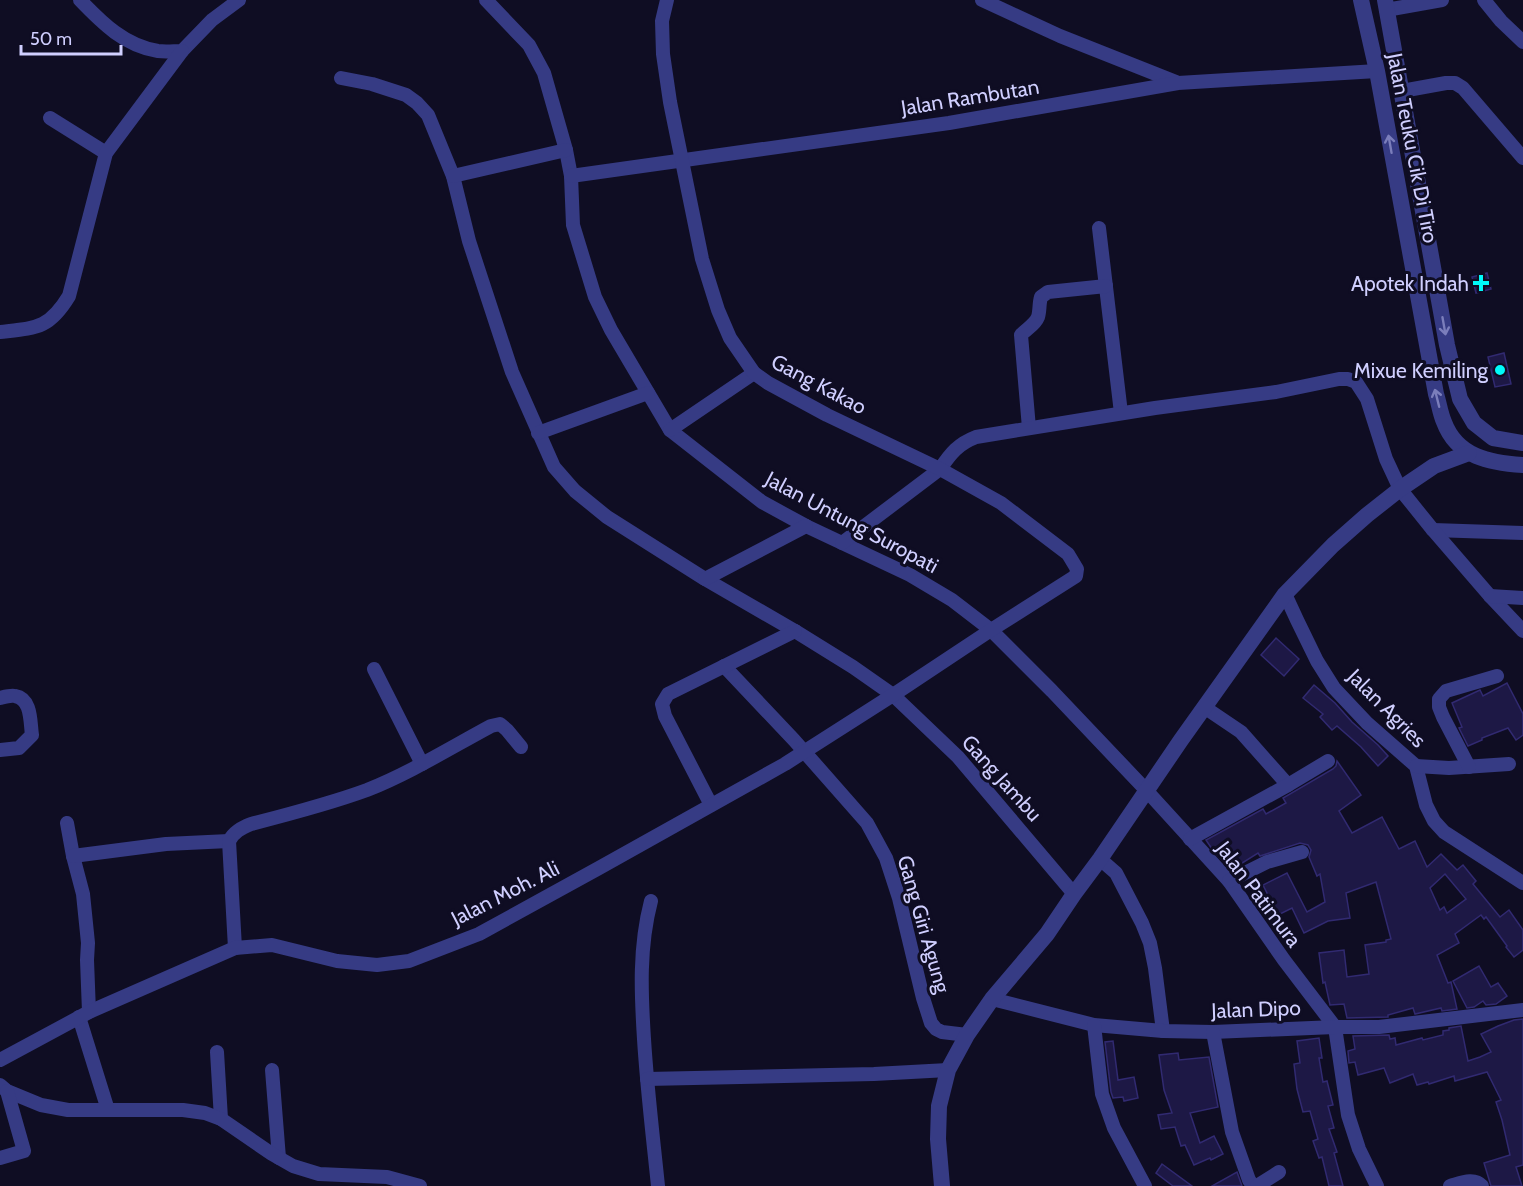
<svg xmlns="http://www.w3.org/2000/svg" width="1523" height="1186" viewBox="0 0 1523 1186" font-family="Cabin,sans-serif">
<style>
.building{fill:#1d1845;stroke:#312a71;stroke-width:1.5;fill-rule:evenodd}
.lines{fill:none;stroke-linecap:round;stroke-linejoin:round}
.minor{stroke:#363b84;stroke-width:14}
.tertiary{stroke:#363b84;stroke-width:16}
.oneway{stroke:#7b7ebb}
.poi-dot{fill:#00fafa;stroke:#0f0d23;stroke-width:2}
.labels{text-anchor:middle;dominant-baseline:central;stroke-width:6;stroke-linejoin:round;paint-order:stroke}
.street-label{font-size:21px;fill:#d0cfff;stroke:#0f0d23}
.poi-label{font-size:21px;fill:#d0cfff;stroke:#0f0d23;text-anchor:end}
</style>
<rect width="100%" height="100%" fill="#0f0d23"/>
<!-- building -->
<g class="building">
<path d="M1487,273L1491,289L1476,293L1472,277Z"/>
<path d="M1504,353L1511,384L1495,387L1488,357Z"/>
<path d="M1276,638L1299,659L1284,676L1261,655Z"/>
<path d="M1507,683L1523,714V735L1516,740L1508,728L1482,738V740L1468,746L1459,728L1462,727L1452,703L1480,690L1483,696Z"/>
<path d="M1314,685L1335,703L1352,722L1378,745L1388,756L1378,766L1361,747L1337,726L1332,730L1320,717L1323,714L1303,698Z"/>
<path d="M1337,761L1361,795L1339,811L1352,833L1382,817L1399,849L1415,841L1427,867L1441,854L1457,870L1463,865L1476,881L1473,884L1500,917L1509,910L1523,930V950L1514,957L1506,947L1507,946L1486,917L1484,919L1481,915L1455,934L1459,943L1437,955L1448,983L1451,982L1457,1009L1442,1011L1441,1008L1415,1014L1413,1008L1388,1015V1017L1347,1018L1344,1004L1330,1005L1325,982L1323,983L1319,953L1344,950L1347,977L1369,974L1365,945L1386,942V940L1391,939L1376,882L1346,893L1350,918L1328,921L1304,933L1292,908L1278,915L1263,885L1287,873L1307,912L1325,902L1320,874L1317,876L1309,857L1311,850L1308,845L1300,843L1260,856L1258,853L1231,870L1212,849L1206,840L1263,809L1266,814L1286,803L1283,798L1333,769L1336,766ZM1445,874L1466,899L1447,913L1444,907L1440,910L1430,888Z"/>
<path d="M1479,966L1491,987L1498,983L1507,996L1496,1004L1486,1005L1483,1001L1474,1007L1467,1008L1453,981Z"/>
<path d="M1523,1019V1165L1516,1167L1522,1186H1491L1484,1163L1510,1155L1502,1120L1496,1102L1501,1100L1487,1072L1455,1081L1454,1076L1429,1084L1428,1082L1417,1085L1413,1074L1390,1083L1384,1068L1358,1075L1355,1062L1349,1063L1348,1051L1355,1049L1353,1036L1389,1035L1390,1039L1395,1038L1396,1045L1422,1038L1423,1040L1443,1035V1031L1449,1030V1028L1461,1026L1468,1061L1480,1057L1491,1052L1481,1034L1498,1026L1514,1020Z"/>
<path d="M1319,1038L1322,1058H1319L1323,1082L1327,1081L1333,1105L1328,1106L1334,1128L1329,1129L1337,1152L1334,1153L1343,1186H1329L1322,1157L1319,1158L1313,1141L1318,1139L1310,1111L1303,1112L1297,1089L1294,1064L1300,1063L1297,1041Z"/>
<path d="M1113,1041L1118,1080L1134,1077L1138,1098L1124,1101L1123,1097L1113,1098L1111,1092L1105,1042Z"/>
<path d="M1178,1053L1179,1060L1209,1057L1218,1107L1190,1113L1200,1143L1214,1136L1223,1154L1211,1160L1210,1158L1194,1165L1185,1145L1181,1146L1175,1127L1161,1129L1158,1115L1172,1113L1164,1090L1159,1055Z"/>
<path d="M1162,1164L1192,1186H1173L1156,1173Z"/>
<path d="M1237,1172L1242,1186H1212Z"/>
</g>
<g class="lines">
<!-- minor -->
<g class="minor">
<path d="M80,0C102,23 125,46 158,51C166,52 174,51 182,51L212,20L239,0"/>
<path d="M486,0L529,45L544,73L566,150L571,176L573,225L595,297L611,330L670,430L762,502L806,526L910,575L952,600L991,630L1052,691L1146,790L1229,881L1284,960L1335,1027L1348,1115L1359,1149L1377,1186"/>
<path d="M982,0L1060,36L1176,82"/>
<path d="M1484,0L1501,21L1523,42"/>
<path d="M1386,10L1442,0"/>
<path d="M341,78L372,84L406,95L417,103L428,115L453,176L469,241L512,372L554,467L575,491L607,517L705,579L795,631L853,667L893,695L958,757L1074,894"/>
<path d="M1402,91L1446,83H1455L1463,88L1523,158"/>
<path d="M50,118L106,153"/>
<path d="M453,176L566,150"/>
<path d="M571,176L949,123L1178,83L1377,71"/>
<path d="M1099,228L1121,413"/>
<path d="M0,332C36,328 49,329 69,296L106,153L182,51"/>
<path d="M1029,428L1021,335C1026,329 1035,325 1038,317C1040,311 1039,303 1041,297L1048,292L1106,286"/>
<path d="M670,430L754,373"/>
<path d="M538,433L648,393"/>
<path d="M1433,530L1523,533"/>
<path d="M842,543L940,469C951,453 958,444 976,437L1155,408L1276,392L1339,379H1348L1356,382L1367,399L1386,459L1400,489L1433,530L1490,596L1523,631"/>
<path d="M705,579L806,526"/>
<path d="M1285,594L1297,620L1317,661L1334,688L1367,723L1416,766L1426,805L1434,821L1444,832L1523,883"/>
<path d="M1490,596L1523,598"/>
<path d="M724,666L794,740L867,823L886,858L899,898L923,998L931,1023L936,1029L942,1032L967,1035"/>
<path d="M374,669L422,764"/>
<path d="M0,698C4,697 11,695 15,696C32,699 30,722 32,735L19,748L0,750"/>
<path d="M1204,707L1241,732L1288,785"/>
<path d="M1416,766L1449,768L1509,764"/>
<path d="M1469,767L1443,717L1439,707V699L1446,691L1497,676"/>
<path d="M711,805L665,716L662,704L668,694L795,631"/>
<path d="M67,823L73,856L83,894L88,943L87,960L89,1012"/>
<path d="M1190,839L1288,785L1328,761"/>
<path d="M73,856L166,844L229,841"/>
<path d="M1100,859L1116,873L1142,923L1150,943L1155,968L1163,1031"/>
<path d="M1229,881L1267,862L1302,852"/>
<path d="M651,901C639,947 641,992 644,1039C647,1088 653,1137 658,1186"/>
<path d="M235,948L229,841C234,832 241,828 251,824C290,814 329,804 367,790C410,773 450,748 491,726L500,724L507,730L521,747"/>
<path d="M992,999L1094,1025L1163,1031L1213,1032L1335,1027H1379L1523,1010"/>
<path d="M79,1017L108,1110"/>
<path d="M1094,1025L1102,1094L1114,1128L1145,1186"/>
<path d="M1213,1032L1232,1132L1249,1180L1253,1186"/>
<path d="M217,1052L221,1119"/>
<path d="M0,1060L89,1012L235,948L272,945L337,961L377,965L409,961L479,934L599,868L785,764L893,695L991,630L1076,576L1077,569L1068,554L1001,503L940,469L827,415L768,383L754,373L730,338L718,310L702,259L670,102L663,54L662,21L667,0"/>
<path d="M272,1070L279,1158"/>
<path d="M647,1079L874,1074L948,1070"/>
<path d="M0,1085L7,1091L41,1105L68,1110H183L205,1113L221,1119L272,1154L293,1166L319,1174L387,1177L420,1186"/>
<path d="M0,1158L24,1151L7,1091"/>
<path d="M1257,1186L1279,1172"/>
<path d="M1450,1186C1461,1183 1474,1177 1482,1186"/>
</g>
<!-- tertiary -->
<g class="tertiary">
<path d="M1361,0L1377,71L1436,394C1439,403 1440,413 1444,422C1457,457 1490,463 1523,465"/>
<path d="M1385,0L1447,345L1460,399L1474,423L1493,438L1523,443"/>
<path d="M942,1186L938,1139L939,1106L948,1070L967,1035L992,999L1047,934L1074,894L1100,859L1181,740L1285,594L1333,545L1367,515L1400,489L1434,466L1469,453"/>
</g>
</g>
<!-- one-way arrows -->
<defs><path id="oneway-shaft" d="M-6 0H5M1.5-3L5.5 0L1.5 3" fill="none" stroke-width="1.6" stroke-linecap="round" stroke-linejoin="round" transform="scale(1.5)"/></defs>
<g class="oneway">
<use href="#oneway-shaft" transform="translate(1390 144) rotate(-100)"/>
<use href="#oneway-shaft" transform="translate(1444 326) rotate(80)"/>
<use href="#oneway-shaft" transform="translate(1437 398) rotate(-104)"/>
</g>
<!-- markers -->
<g class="poi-dot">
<path d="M1478 274h6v6h6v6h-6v6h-6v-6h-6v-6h6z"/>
<circle cx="1500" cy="370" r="6"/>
</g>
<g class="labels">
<!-- street labels -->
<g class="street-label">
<text transform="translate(970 97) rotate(-9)">Jalan Rambutan</text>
<text transform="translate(1413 148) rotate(79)">Jalan Teuku Cik Di Tiro</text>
<text transform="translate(819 384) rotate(28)">Gang Kakao</text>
<text transform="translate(852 522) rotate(28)">Jalan Untung Suropati</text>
<text transform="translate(1387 708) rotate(45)">Jalan Agries</text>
<text transform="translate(1002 778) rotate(48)">Gang Jambu</text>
<text transform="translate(505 893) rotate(-27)">Jalan Moh. Ali</text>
<text transform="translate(1259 894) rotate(53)">Jalan Patimura</text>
<text transform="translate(924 924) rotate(74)">Gang Giri Agung</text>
<text transform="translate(1256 1009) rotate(-2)">Jalan Dipo</text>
</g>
<!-- poi labels -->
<g class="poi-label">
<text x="1469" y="283">Apotek Indah</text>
<text x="1488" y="370">Mixue Kemiling</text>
</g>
</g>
<!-- scale -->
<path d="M21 45v9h100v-9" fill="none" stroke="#d0cfff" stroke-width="3"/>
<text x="30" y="45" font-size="18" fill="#d0cfff" stroke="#0f0d23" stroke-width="4.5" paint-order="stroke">50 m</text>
</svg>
